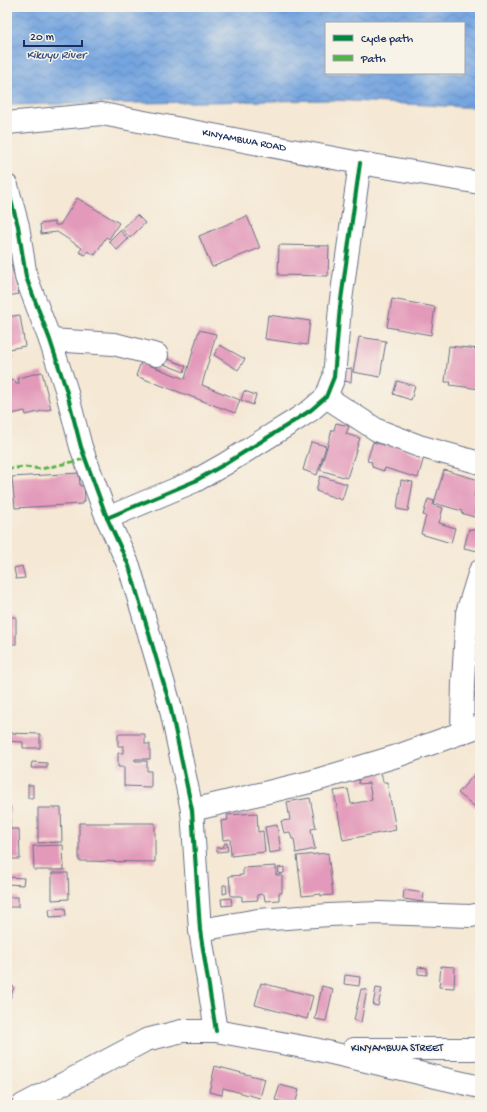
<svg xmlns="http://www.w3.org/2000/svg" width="487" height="1112" viewBox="0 0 487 1112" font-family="'Gochi Hand',sans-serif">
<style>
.water{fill:url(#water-waves);stroke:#486a9e;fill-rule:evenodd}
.building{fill:#e39aba}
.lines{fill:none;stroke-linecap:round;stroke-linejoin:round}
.minor-casing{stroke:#677087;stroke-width:24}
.tertiary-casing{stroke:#677087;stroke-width:24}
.minor{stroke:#fff;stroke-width:22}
.tertiary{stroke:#fff;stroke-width:22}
.quiet{stroke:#55b248;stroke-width:3;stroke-dasharray:6 3;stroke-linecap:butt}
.cycleway-casing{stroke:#f7f3e8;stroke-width:6}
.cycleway{stroke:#00873e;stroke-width:4}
.labels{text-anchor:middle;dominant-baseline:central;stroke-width:3;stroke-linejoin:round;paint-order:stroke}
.street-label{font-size:11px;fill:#1b2f5e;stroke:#f7f3e8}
.water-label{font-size:12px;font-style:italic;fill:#365285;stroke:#f7f3e8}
</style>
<defs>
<pattern id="water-waves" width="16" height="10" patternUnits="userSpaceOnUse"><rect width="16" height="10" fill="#75a4df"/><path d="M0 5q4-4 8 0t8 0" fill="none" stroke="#5f86b8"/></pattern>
</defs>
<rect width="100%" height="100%" fill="#f7f3e8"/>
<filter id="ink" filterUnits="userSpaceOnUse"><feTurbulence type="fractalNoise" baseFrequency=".025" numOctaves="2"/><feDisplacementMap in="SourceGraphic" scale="8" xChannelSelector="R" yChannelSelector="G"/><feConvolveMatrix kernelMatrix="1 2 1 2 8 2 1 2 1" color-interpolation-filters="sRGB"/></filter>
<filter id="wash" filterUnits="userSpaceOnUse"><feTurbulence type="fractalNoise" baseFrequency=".012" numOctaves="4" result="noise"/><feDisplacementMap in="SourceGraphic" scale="16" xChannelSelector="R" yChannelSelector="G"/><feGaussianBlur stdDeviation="0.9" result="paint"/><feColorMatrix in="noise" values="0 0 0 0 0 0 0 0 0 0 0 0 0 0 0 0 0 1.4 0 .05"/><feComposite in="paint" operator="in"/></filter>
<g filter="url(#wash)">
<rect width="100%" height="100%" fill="#f5e8d4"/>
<!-- water -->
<path class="water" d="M7,7H480V108L333,100L7,105ZM326,23H464V73H326Z"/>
<g id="blocks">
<!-- building -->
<g class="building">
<path d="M77,198L119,223L109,239L106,237L95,255L88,251L85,255L79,252L82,248L57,232L41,234L40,224L55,222V225H60Z"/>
<path d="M137,215L145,223L130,238L122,229Z"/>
<path d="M247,216L260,248L212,267L199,236Z"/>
<path d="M120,230L128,239L117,250L109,241Z"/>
<path d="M279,245L329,246L328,276L278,275Z"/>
<path d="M7,250L19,294L7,296Z"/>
<path d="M392,299L435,307L431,335L387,327Z"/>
<path d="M20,315L25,346L9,349L10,356L7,357V317Z"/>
<path d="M268,315L310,321L307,345L265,339Z"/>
<path d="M199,330L216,334L202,385L240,400L235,413L136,376L141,362L185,379Z"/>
<path d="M359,337L386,341L380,377L353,372Z"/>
<path d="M220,345L245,359L238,370L214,355Z"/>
<path d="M449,346L480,349V389L450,385L451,382H445Z"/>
<path d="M163,357L186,366L184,372L161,363Z"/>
<path d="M344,368L352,369L351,382L343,381Z"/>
<path d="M42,372L51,409L26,415L25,411L7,415V382L15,380L16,384H19L18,378Z"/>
<path d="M397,381L415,386L411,400L393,394Z"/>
<path d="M244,391L256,395L253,405L241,400Z"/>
<path d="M336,423L349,426L346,434L360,438L347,478L320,470L332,430H334Z"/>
<path d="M311,442L326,446L317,475L303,470Z"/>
<path d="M373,442L388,446L389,443L424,457L418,478L385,468L384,471L372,467L373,465L371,464L372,462L367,461Z"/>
<path d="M444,470L479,480L474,496L479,498L474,517L461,513L462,511L434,503Z"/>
<path d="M79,473L80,486H84L85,501L82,502V504L15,508L12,477Z"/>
<path d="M320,476L347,484L342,500L316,491Z"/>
<path d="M401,480L413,482L408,511L397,509Z"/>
<path d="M428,499L434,501L433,505L443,508L439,523L455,528L451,543L421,534L426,516L423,515Z"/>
<path d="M469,529L480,531V543L478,551L464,548Z"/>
<path d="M22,566L25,578L16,579L14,568Z"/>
<rect x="7" y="617" width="9" height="27"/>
<rect x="473" y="652" width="7" height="16"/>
<path d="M480,687V708H479L473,688Z"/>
<path d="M7,733L40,734V748H23V742L7,741Z"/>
<path d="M118,734H145V744H150V759H135V761H147V771H151V787L124,786V767H118V753H123V746H118Z"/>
<path d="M32,762L47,763V768H31Z"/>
<path d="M480,768V809L479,810L458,793Z"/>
<path d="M381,771L383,782H387L396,830L343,840L334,791L348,789L351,804L372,800L369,783L359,784L358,775Z"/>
<rect x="28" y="785" width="5" height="13"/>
<path d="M310,798L316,828L311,829L315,849L296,853L294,839H292L290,832L284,833L281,821L290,820L287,802Z"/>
<path d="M7,806H10V829H19L20,859H11V862H7Z"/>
<path d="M38,808H61L62,842L38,843Z"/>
<path d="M257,813L258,832L263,831L265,852L231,856L230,839L223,840L221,821L228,820L227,815Z"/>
<path d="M79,823H155V862L79,861Z"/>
<path d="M277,825L281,851L269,853L265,827Z"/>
<path d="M227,843L228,851L217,852L216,848L224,847V844Z"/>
<path d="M63,845L64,870H34L33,846Z"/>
<path d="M328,853L333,895L321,896V894L302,896L297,856Z"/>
<path d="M276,866V875H282V893H279V900L265,901L264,894L257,895L258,900L242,901V896H231L229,876L243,875V868Z"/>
<path d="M284,867V873L279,874L278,868Z"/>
<path d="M52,873H68L69,899L52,900Z"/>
<path d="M7,877L24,878L23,885L7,884Z"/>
<path d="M223,885H226L227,893L223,894Z"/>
<path d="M404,890L424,893L423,902L403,899Z"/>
<rect x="7" y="897" width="11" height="10"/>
<path d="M231,898L232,905L222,906L221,899Z"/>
<path d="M65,908L66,916L50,917L49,909Z"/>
<path d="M441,966L455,967L454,988L439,987Z"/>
<path d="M418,967L427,968V975L418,974Z"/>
<path d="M345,975L360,977L359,986L344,984Z"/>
<path d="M261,983L313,996L307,1019L255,1005Z"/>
<path d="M7,984L14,987L9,1001H7Z"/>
<path d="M322,986L333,989L326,1021L315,1019Z"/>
<path d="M376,988L382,989L378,1006L373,1005Z"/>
<path d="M361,989L367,990L361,1022L354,1020Z"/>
<path d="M215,1066L265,1079L260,1098L223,1088L222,1095L209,1092Z"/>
<path d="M280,1085L299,1090L295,1105L275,1100Z"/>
</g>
</g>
</g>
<g filter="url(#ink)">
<use href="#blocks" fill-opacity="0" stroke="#677087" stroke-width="1"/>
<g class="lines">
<defs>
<g id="minor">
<path d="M7,186L18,226L26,277L50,340L66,389L81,447L107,518L129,566L170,705L192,810L200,930L216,1031"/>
<path d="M50,340L114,344L157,355"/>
<path d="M326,397L377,430L419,446L480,463"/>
<path d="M107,518L195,481L225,464L294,421L311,410L326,397L334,377L340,307L360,163"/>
<path d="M462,733L463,682L467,613L480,571"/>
<path d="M192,810L310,782L397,756L480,726"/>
<path d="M200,930L258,920L329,915L378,913L471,916L480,914"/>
<path d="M354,1049H480"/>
<path d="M23,1105L146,1040L182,1031H216L314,1049L480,1087"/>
</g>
<g id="tertiary">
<path id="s1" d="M7,123L102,114L360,163L480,183"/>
</g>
</defs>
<!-- minor casing -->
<use href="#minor" class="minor-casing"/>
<!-- tertiary casing -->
<use href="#tertiary" class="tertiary-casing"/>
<!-- minor -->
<use href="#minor" class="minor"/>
<!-- tertiary -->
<use href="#tertiary" class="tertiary"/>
<!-- quiet -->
<path class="quiet" d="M7,469L25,467L41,469L85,459"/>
<defs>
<g id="cycleway">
<path d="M7,186L18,226L26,277L50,340L66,389L81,447L107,518L129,566L170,705L192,810L200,930L216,1031"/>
<path d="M107,518L195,481L225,464L294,421L311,410L326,397L334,377L340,307L360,163"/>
</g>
</defs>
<!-- cycleway casing -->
<use href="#cycleway" class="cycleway-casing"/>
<!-- cycleway -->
<use href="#cycleway" class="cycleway"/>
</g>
</g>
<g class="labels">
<!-- street labels -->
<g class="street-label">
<text stroke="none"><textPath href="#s1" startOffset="240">KINYAMBWA ROAD</textPath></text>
<text x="397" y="1049">KINYAMBWA STREET</text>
</g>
<!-- water labels -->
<g class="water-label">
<text x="56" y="56">Kikuyu River</text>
</g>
</g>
<!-- margin -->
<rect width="487" height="1112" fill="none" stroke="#f7f3e8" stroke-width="24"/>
<!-- legend -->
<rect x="325" y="22" width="140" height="52" fill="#f7f3e8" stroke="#9fa5b1"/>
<rect x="333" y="35" width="20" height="6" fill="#00873e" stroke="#9fa5b1"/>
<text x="361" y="42" font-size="12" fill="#1b2f5e">Cycle path</text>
<rect x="333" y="55" width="20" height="6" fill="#55b248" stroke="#9fa5b1"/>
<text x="361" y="62" font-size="12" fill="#1b2f5e">Path</text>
<!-- scale -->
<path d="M24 40v6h58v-6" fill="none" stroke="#1b2f5e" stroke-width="2"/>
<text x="30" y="40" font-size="12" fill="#1b2f5e" stroke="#f7f3e8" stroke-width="3" paint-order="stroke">20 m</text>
</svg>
